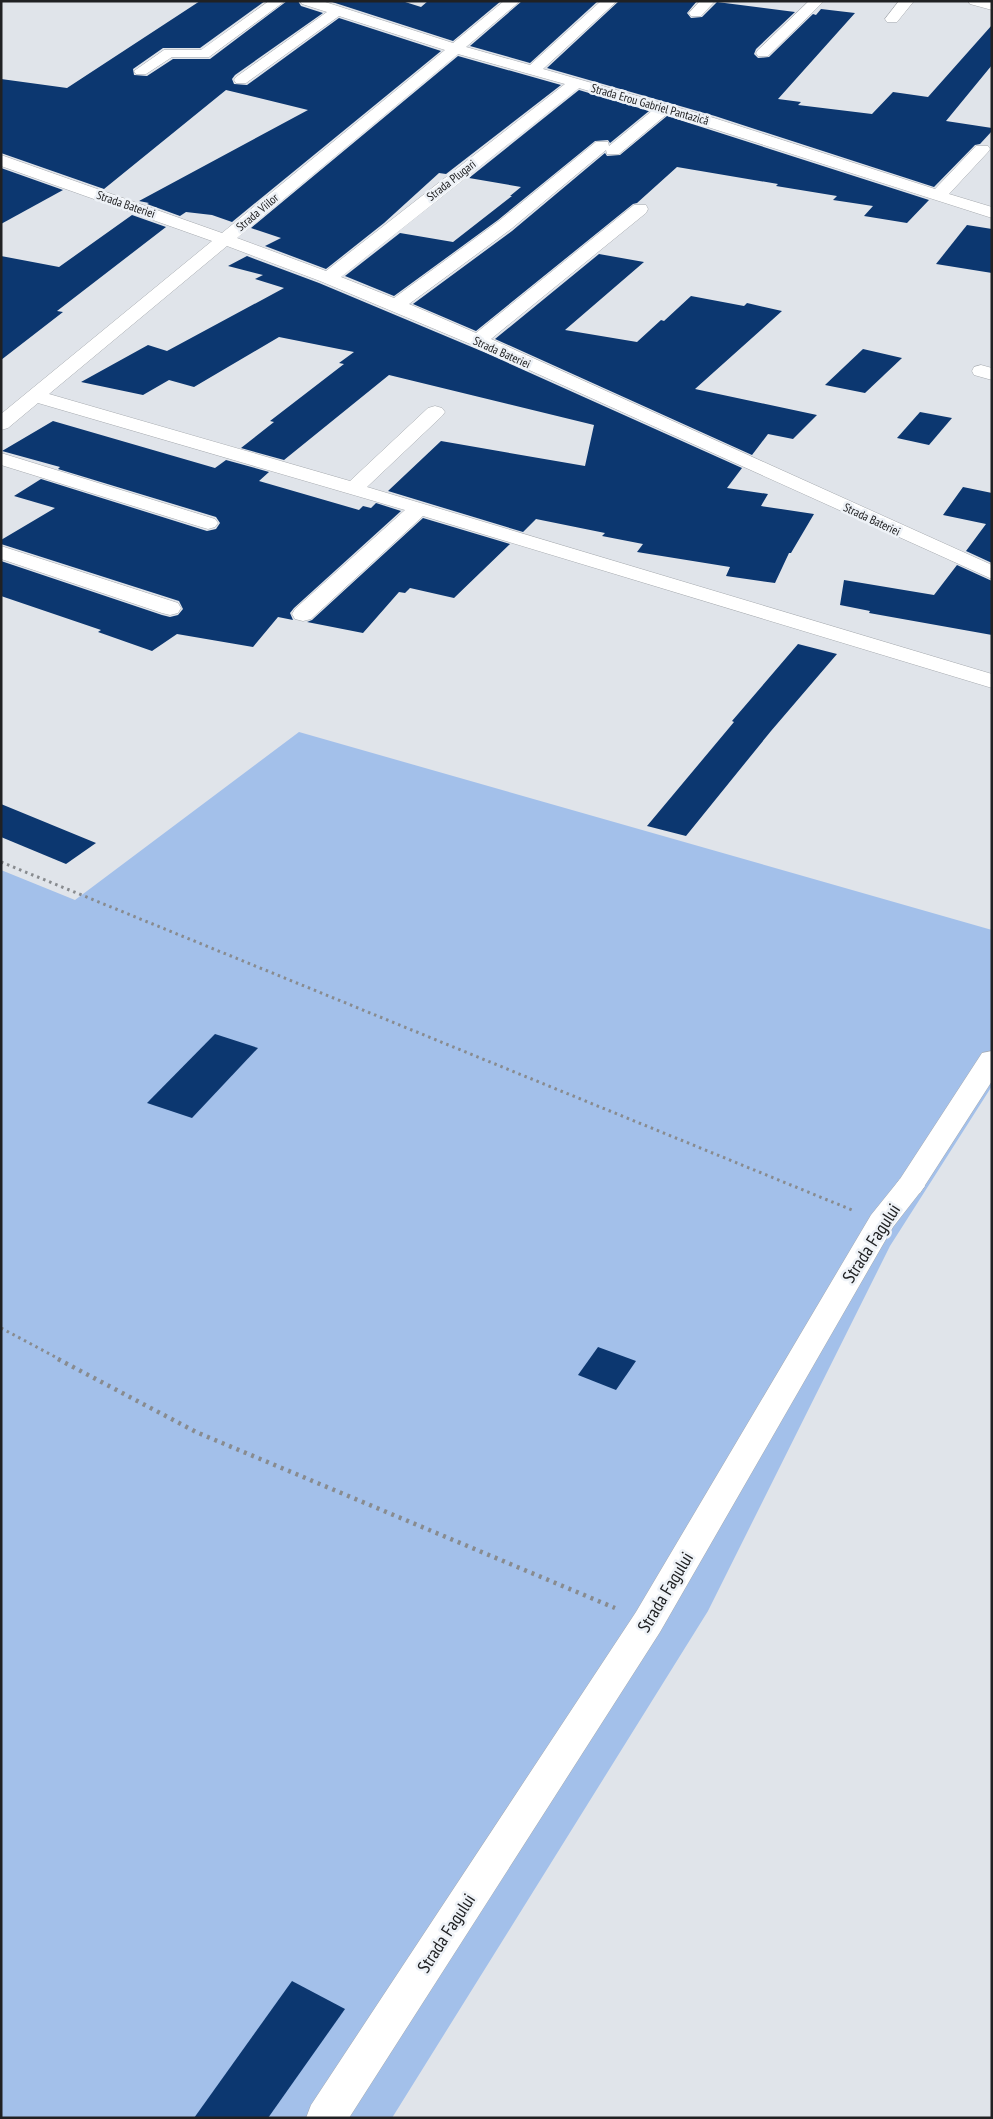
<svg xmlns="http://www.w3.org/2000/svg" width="993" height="2119" viewBox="0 0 993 2119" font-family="'PT Sans Narrow',sans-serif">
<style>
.green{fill:#a3c0ea}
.building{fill:#0c3770}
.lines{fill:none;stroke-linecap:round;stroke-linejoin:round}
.street-casing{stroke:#a6aaaf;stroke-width:1}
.secondary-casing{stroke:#a6aaaf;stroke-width:1}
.primary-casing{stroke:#a6aaaf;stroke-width:1}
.path-far1{stroke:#888b8f;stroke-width:3;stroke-dasharray:2.5 4;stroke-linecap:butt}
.path{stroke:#888b8f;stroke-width:4.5;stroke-dasharray:3 5;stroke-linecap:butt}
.street{fill:#fff;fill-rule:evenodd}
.secondary{fill:#fff;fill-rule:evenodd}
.primary{fill:#fff;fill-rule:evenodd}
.labels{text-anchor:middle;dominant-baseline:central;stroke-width:5;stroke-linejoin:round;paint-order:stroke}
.far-street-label{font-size:12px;fill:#202123;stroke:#eef2f7}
.near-street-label{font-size:18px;fill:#202123;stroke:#eef2f7}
</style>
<rect width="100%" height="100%" fill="#e0e4ea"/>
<!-- green -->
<path class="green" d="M299,732L992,930V1086L890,1246L708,1611L392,2118H1V870L75,900Z"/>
<!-- building -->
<g class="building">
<path d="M200,1H265L200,48H163L133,69L134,75L147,76L173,59H210L287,1H298L301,6L323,13L235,75L232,79L234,84L247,85L339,18L441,51L232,222L212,215L186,212L180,216L147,204L149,203L139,201L308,110L226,90L104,189L1,153V79L67,88Z"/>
<path d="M329,1H402L421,7L428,1H501L453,41Z"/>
<path d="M522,1H598L530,63L470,46Z"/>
<path d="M619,1H697L687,13L691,18L702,17L717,2L795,12L756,49L754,54L758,58L769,57L813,14L816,15L821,9L855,13L778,99L801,102L798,105L872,114L893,92L928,97L992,25V65L946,121L992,128V131L980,144L975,145L934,187L715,116L547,68Z"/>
<path d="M458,56L561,85L446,174L439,173L384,223L326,269L265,246L281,238L251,228Z"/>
<path d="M579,90L649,111L610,143L608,140L595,141L498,220L394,296L345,276L400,233L453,242L512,196H510L521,187L469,178Z"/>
<path d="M667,116L929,200L907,223L864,216L873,206L833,200L837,196L776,186L778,184L677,167L637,203L633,204L476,331L413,304L512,231L605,153L607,156L620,155Z"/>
<path d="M1,168L63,190L1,224Z"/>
<path d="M132,215L166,227L57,311L63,312L1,360V256L59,267Z"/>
<path d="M967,225L992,229V273L936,264Z"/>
<path d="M599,254L644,262L565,330L637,342L661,320L664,321L691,296L744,306L747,303L782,311L695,389L817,415L793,439L768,434L752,455L495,339Z"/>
<path d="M247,256L319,283L486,353L742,468L727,488L768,494L761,506L814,514L791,553H789L775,583L726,576L730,567L637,552L643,544L602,536L605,533L536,519L523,532L388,491L441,441L585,466L594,425L389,375L284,460L241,448L274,422L270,421L344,364L339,363L354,352L279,337L194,387L169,380L143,395L81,382L148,345L167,351L284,288L255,279L263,275L228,266Z"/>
<path d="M863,349L902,358L865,393L825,385Z"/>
<path d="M920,412L952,418L929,445L897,438Z"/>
<path d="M53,421L215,468L226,460L269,472L259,481L359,510L363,506L371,508L376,503L401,511L294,608L290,613L293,620L278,617L253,647L177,634L152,651L98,632L101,630L1,596V561L162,615L170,617L178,615L183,609L179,601L1,544V540L55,508L14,496L41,479L207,531L216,529L220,523L216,517L58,469L60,467L2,451Z"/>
<path d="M963,487L992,493V563L966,551L986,524L943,515Z"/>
<path d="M423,518L510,544L454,598L410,588L405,593L399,592L363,633L307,622L312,620Z"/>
<path d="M957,565L992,581V635L869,613L870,611L840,605L844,580L934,595Z"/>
<path d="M798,644L837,654L771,731L686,836L647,826L734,722L732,721Z"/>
<path d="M1,804L96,843L66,864L1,837Z"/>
<path d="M215,1034L258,1048L192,1118L147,1103Z"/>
<path d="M598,1347L636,1361L616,1390L578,1375Z"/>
<path d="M292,1981L345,2009L268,2118H194Z"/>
</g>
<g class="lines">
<defs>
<g id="street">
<path d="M269,1H285L209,57H172L146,74H136L134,71L164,50H201Z"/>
<path d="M300,1H322L453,43L504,1H520L466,47L530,65L601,1H617L543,69L714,118L935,189L976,146H988L990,149L988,152L949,194L992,207V218L667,114L619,154H607L606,150L511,229L409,304L476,333L634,205H646L648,209L646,213L491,339L992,565V579L487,351L320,281L227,246L49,394L350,481L428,408L435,406L442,408L445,412L442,416L367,487L992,674V688L423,516L311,619L303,621L295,619L292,614L295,609L405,510L38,403L8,428L1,430V414L212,241L1,166V155L222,233L445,50L339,16L246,83H236L234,80L236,77L327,12L302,4ZM458,54L565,84L326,271L237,238ZM579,88L653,110L609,146L608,142H596L499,221L394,298L341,277Z"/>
<path d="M700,1H715L701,16H691L689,13Z"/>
<path d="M809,1H824L768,56H758L756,53L758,50Z"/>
<path d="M899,1H914L897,22H887L885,19Z"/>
<path d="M981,365L992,368V380L974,375L972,371L974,367Z"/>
<path d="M1,453L215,519L218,523L215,527L208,529L201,527L1,465Z"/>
<path d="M1,546L178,603L181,608L178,613L170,615L162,613L1,559Z"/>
<path d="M910,1177L920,1179L925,1186L893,1227L660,1632L349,2118H306L311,2105L636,1612L871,1215L900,1179Z"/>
</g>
<path id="secondary" d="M992,1051V1081L920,1193L910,1195L900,1193L895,1186L900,1179L982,1053Z"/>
<path id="primary" d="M968,1L992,2V10L970,4Z"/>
</defs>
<!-- street casing -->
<use href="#street" class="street-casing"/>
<!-- secondary casing -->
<use href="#secondary" class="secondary-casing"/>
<!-- primary casing -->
<use href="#primary" class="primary-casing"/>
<!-- path-far1 -->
<g class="path-far1">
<path d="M1,862L852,1210"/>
<path d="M1,1328L61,1360"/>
</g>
<!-- path -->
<path class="path" d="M58,1359L196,1432L615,1608"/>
<!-- street -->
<use href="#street" class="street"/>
<!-- secondary -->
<use href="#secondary" class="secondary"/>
<!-- primary -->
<use href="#primary" class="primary"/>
</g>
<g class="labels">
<!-- far-street labels -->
<g class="far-street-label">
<text transform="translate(650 104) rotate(16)">Strada Erou Gabriel Pantazică</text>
<text transform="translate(451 180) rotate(-38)">Strada Plugari</text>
<text transform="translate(126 204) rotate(19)">Strada Bateriei</text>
<text transform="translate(257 212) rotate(-40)">Strada Viilor</text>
<text transform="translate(502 352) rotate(24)">Strada Bateriei</text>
<text transform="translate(872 519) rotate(25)">Strada Bateriei</text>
</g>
<!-- near-street labels -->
<g class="near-street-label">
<text transform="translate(871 1243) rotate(-57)">Strada Fagului</text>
<text transform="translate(665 1592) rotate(-59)">Strada Fagului</text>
<text transform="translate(446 1933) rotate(-57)">Strada Fagului</text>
</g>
</g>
<!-- border -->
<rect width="993" height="2119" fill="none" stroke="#202123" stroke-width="5"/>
</svg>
